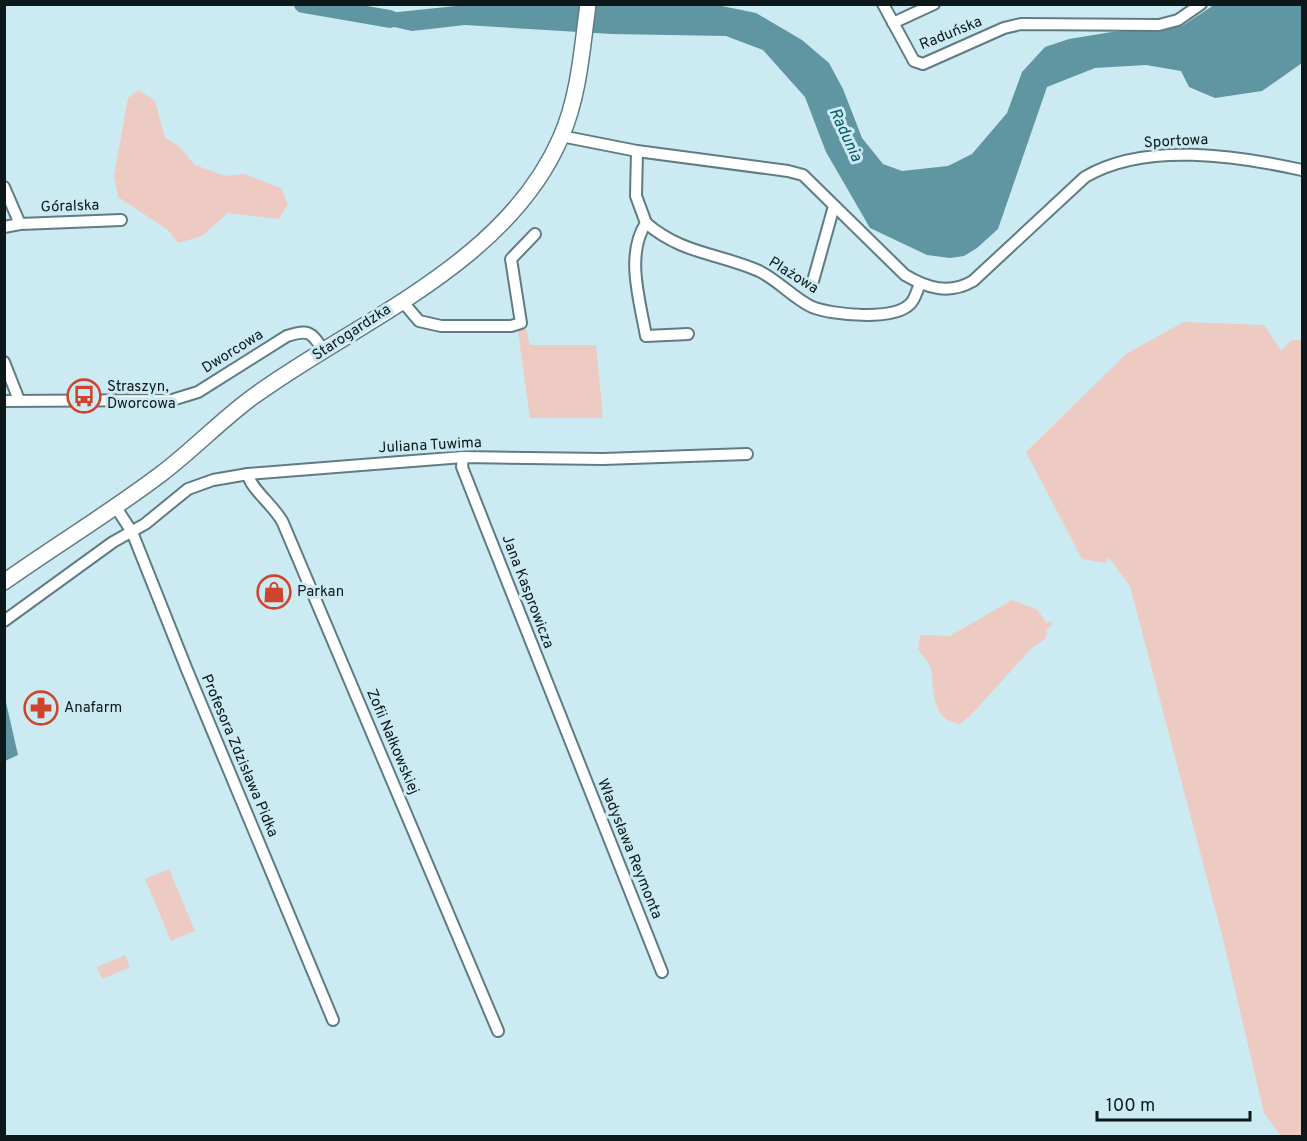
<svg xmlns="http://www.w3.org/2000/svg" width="1307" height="1141" viewBox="0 0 1307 1141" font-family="Overpass,sans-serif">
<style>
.green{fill:#edcbc3}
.water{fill:#6095a2}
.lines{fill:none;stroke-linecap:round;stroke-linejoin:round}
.river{stroke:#6095a2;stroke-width:18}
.minor-casing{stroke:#607c83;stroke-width:14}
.secondary-casing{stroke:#607c83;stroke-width:18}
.minor{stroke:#fff;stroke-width:10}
.secondary{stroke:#fff;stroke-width:15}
.labels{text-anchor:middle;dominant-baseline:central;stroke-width:6;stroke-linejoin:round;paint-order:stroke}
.street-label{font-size:15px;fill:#0c181a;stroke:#cbeaf2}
.poi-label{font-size:15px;fill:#0c181a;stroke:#cbeaf2;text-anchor:start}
.water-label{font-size:16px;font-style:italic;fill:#045564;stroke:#cbeaf2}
</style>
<rect width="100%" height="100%" fill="#cbeaf2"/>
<!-- green -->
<g class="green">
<path d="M138,90L155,101L165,138L179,146L195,165L225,176L244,174L281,188L288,204L279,219L228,213L202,236L178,243L168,230L118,197L114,176L128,98Z"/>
<path d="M1184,322L1264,325L1281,351L1291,340H1302V1136H1281L1264,1113L1224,943L1130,586L1109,558L1105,563L1082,559L1026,452L1126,354Z"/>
<path d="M526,329L530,345H596L603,418H530L518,331Z"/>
<path d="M1012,600L1038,610L1046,623L1049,621L1053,624L1046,630L1048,632L1045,639L1032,648L970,716L960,724C930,719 935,692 931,670C930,662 922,655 918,649L920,635L950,636Z"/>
<path d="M169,869L195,931L171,941L145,879Z"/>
<path d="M125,955L130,967L102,979L97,967Z"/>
</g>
<!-- water -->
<g class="water">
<path d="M475,4H712L756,13L802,40L829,63L843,89L862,138L883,164L902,171L948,166L972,154L1007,113L1022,72L1045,47L1069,39L1112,32L1182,26L1214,5H1302V63L1262,91L1215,98L1189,87L1181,71L1146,65L1095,68L1047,87L998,229L977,248L964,256L950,258L927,255L870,228L826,152L805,97L763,50L726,36L612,34L465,25L412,31L350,17Z"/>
<path d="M5,698L18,755L5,761H4Z"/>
</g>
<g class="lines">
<!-- river -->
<path class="river" d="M303,4L390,19"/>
<defs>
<g id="minor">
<path d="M883,4L914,61L923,64L1004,28L1021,24L1159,25L1178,20L1201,4"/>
<path d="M893,23L934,4"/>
<path d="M561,136L637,151L788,171L803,175L905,275C927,288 949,295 973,281L1085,177C1145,141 1239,156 1302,170"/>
<path d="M637,151L636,196L646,223C625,255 640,301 646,336L688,334"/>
<path d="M4,187L20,224L4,227"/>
<path d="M646,223C682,254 718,253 759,271C778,280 793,298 812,307C832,315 894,321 910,304C915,300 917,290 920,284"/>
<path d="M20,224L121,220"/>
<path d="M813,281L834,206"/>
<path d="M402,301L419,321L441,326H511L521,323L511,259L535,234"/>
<path d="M4,362L19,400"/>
<path d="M4,401L172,400L198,392L287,336C310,329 311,332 324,351"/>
<path d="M463,457L462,467L486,528L662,972"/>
<path d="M248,474C250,489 275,506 283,523L498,1031"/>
<path d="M115,506L132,532L187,670L333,1020"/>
<path d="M4,621L113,542L145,524L188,489L213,480L248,474L463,457L603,459L747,454"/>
</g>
<path id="secondary" d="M4,582C56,545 111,512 161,474C193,450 222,419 254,396C359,320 507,263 561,137C579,96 582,49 588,4"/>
</defs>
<!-- minor casing -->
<use href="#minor" class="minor-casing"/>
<!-- secondary casing -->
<use href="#secondary" class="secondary-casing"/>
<!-- minor -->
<use href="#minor" class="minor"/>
<!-- secondary -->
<use href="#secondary" class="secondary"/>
</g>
<!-- icons -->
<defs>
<symbol id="bus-ring" viewBox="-11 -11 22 22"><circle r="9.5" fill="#cbeaf2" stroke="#cf442c" stroke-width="1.5"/><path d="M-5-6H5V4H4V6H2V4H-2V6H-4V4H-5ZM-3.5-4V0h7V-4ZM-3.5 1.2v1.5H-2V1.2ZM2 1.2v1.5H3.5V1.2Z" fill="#cf442c"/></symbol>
<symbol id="shop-ring" viewBox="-11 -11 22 22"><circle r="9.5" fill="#cbeaf2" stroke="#cf442c" stroke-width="1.5"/><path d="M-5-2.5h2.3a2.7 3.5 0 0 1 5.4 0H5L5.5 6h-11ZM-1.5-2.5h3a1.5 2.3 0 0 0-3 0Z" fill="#cf442c"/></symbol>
<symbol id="pharmacy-ring" viewBox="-11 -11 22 22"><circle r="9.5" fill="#cbeaf2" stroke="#cf442c" stroke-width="1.5"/><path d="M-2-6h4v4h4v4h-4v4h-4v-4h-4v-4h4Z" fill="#cf442c"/></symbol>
</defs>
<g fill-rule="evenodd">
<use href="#bus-ring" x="65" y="377" width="38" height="38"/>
<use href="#shop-ring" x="255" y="573" width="38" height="38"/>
<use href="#pharmacy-ring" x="22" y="689" width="38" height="38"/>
</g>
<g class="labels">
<!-- street labels -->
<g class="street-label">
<text transform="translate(951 34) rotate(-22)">Raduńska</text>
<text transform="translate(1176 142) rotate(-3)">Sportowa</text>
<text transform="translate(70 207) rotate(-2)">Góralska</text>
<text transform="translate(793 276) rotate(32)">Plażowa</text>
<text transform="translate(352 333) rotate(-33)">Starogardzka</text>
<text transform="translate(233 352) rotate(-32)">Dworcowa</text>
<text transform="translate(430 446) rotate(-3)">Juliana Tuwima</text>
<text transform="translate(527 592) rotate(69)">Jana Kasprowicza</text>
<text transform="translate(392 742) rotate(67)">Zofii Nałkowskiej</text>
<text transform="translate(239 756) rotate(67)">Profesora Zdzisława Pidka</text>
<text transform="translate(629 849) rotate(68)">Władysława Reymonta</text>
</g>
<!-- poi labels -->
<g class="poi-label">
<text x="107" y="387">Straszyn,<tspan x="107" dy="17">Dworcowa</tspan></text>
<text x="297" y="592">Parkan</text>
<text x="64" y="708">Anafarm</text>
</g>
<!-- water labels -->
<g class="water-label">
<text transform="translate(845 135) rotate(65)">Radunia</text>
</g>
</g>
<!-- border -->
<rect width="1307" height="1141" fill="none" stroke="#0c181a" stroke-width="12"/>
<!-- scale -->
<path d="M1097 1111v9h153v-9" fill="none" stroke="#0c181a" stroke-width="3"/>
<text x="1106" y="1111" font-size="18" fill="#0c181a" stroke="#cbeaf2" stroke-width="4.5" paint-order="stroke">100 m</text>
</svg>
